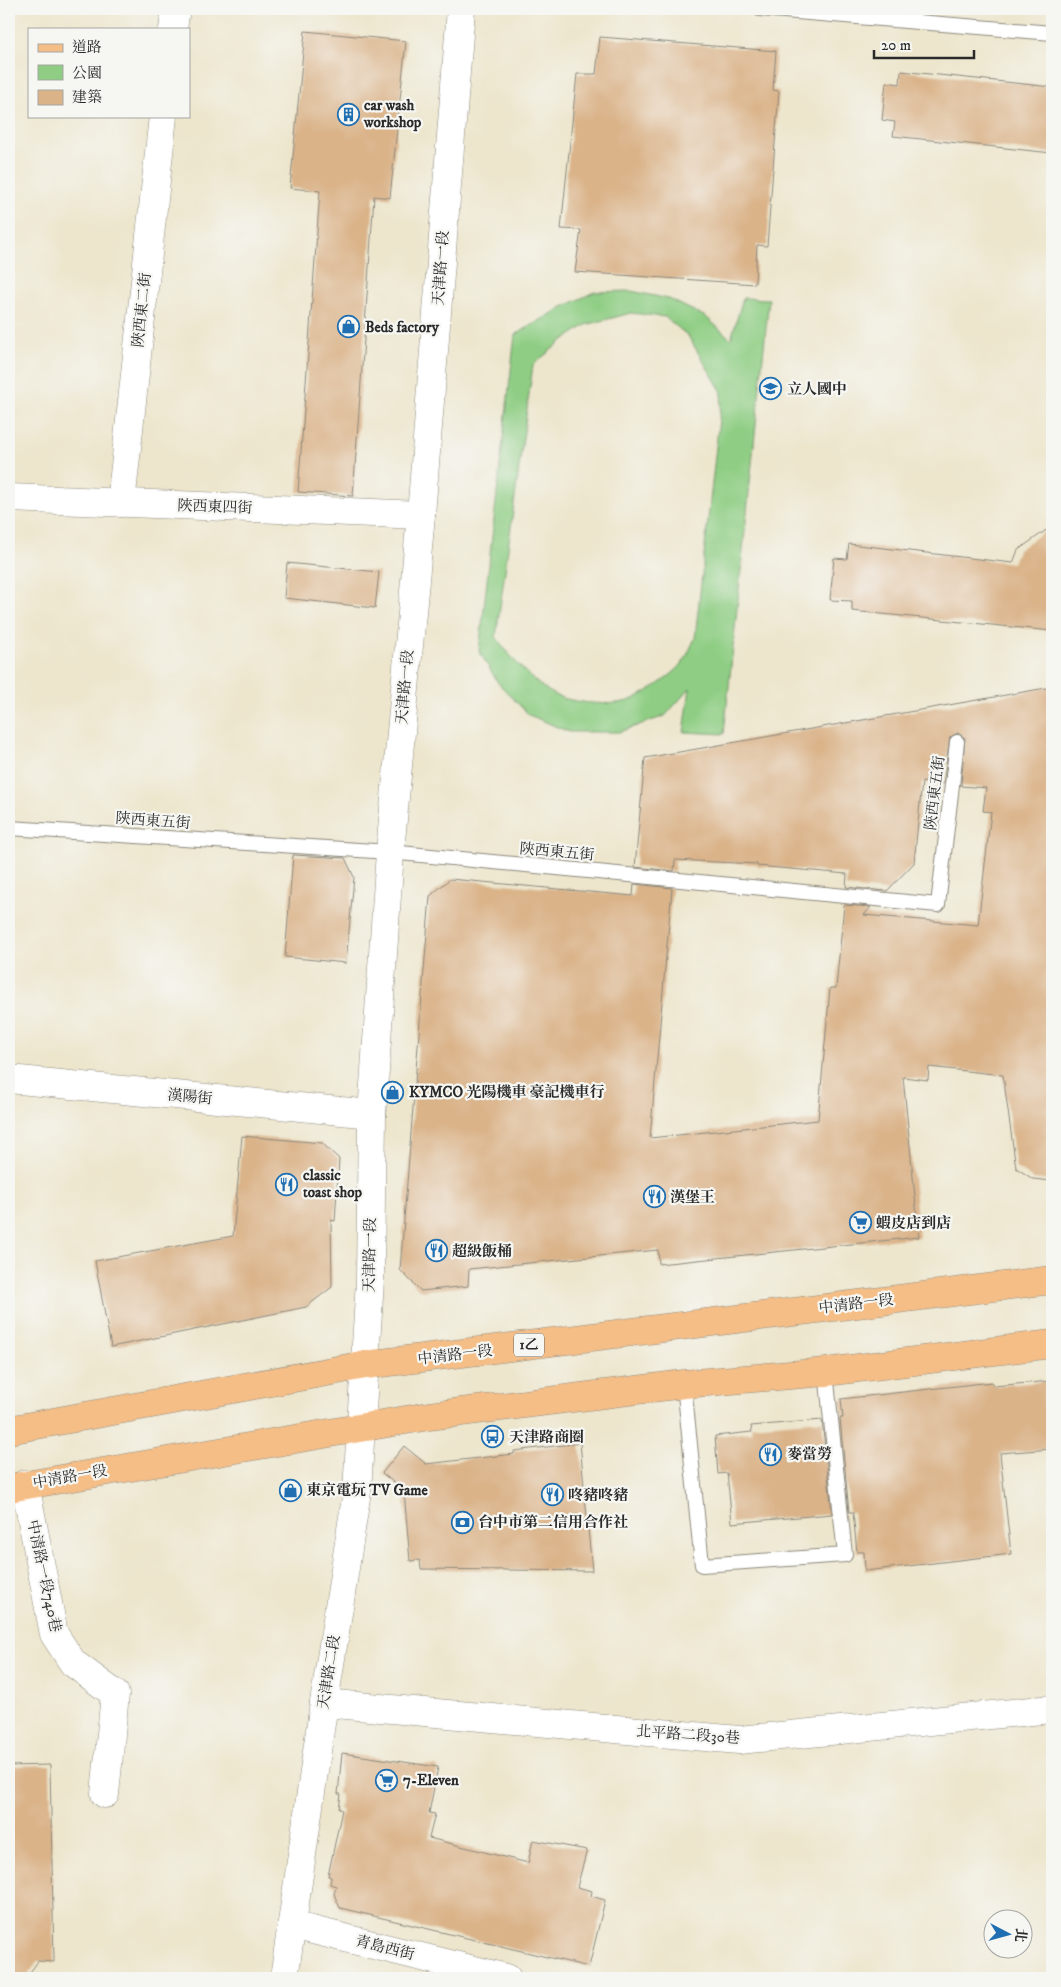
<svg xmlns="http://www.w3.org/2000/svg" width="1061" height="1987" viewBox="0 0 1061 1987" font-family="'IM FELL DW Pica','Noto Serif TC',serif">
<style>
.green{fill:#8ecd83;stroke:#5c7c57;fill-rule:evenodd}
.building{fill:#dab389}
.lines{fill:none;stroke-linecap:round;stroke-linejoin:round}
.service-casing{stroke:#8c887c;stroke-width:16}
.minor-casing{stroke:#8c887c;stroke-width:29}
.primary-casing{stroke:#8c887c;stroke-width:29}
.service{stroke:#fff;stroke-width:14}
.minor{stroke:#fff;stroke-width:28}
.primary{stroke:#f6be87;stroke-width:28}
.labels{text-anchor:middle;dominant-baseline:central;stroke-width:4.5;stroke-linejoin:round;paint-order:stroke}
.shield{fill:#f6f6f2;stroke:#686867;stroke-width:1}
.shield-label{font-size:14px;font-weight:bold;fill:#2b2b2b}
.poi-label{font-size:15px;font-weight:bold;fill:#2b2b2b;stroke:#f6f6f2;text-anchor:start}
.street-label{font-size:15px;fill:#2b2b2b;stroke:#f6f6f2}
</style>
<rect width="100%" height="100%" fill="#f6f6f2"/>
<filter id="ink" filterUnits="userSpaceOnUse"><feTurbulence type="fractalNoise" baseFrequency=".02" numOctaves="2"/><feDisplacementMap in="SourceGraphic" scale="10" xChannelSelector="R" yChannelSelector="G"/><feConvolveMatrix kernelMatrix="1 2 1 2 8 2 1 2 1" color-interpolation-filters="sRGB"/></filter>
<filter id="wash" filterUnits="userSpaceOnUse"><feTurbulence type="fractalNoise" baseFrequency=".0096" numOctaves="4" result="noise"/><feDisplacementMap in="SourceGraphic" scale="20" xChannelSelector="R" yChannelSelector="G"/><feGaussianBlur stdDeviation="1.12" result="paint"/><feColorMatrix in="noise" values="0 0 0 0 0 0 0 0 0 0 0 0 0 0 0 0 0 1.4 0 .05"/><feComposite in="paint" operator="in"/></filter>
<g filter="url(#wash)">
<rect width="100%" height="100%" fill="#ede6cd"/>
<!-- green -->
<path class="green" d="M631,291L669,299L706,317L731,339L743,298L769,299L724,734L684,732L690,688L665,716L619,732H569L529,715L498,683L479,651L515,335L563,307L594,292ZM631,313L665,317L688,336L722,392L695,638C691,646 687,657 681,665C672,676 641,697 628,701C611,706 580,703 563,698C538,690 511,658 496,637L533,365L562,341L586,325Z"/>
<g id="blocks">
<!-- building -->
<g class="building">
<path d="M305,31L406,41L390,198L374,196L353,496L298,492L320,191L290,188Z"/>
<path d="M600,37L776,51L773,90L779,91L767,246L757,245L755,284L575,272L581,230L561,229L577,74H596Z"/>
<path d="M901,71L1052,87V153L893,136L895,122L882,120L886,82L900,84Z"/>
<path d="M1052,526V631L852,611V601L830,600L834,558L847,559L849,544L1013,563L1018,550Z"/>
<path d="M287,563L379,572L375,608L284,598Z"/>
<path d="M1052,687V1181L1033,1179L1016,1168L1003,1075L929,1067L928,1080L903,1077L919,1237L659,1264L658,1250L469,1269L468,1286L421,1291L400,1270L430,896L450,879L633,896L634,884L672,888L650,1138L818,1120L830,988H836L844,905L871,907L864,915L978,925L991,812L983,811L986,788L961,786L965,738L958,733L950,737L943,784L922,782L914,863L887,891L846,887L847,874L757,866V864L675,860L674,871L635,867L645,758Z"/>
<path d="M293,855L345,858L354,877L346,963L285,957Z"/>
<path d="M242,1136L322,1143L339,1159L335,1221L331,1220L332,1287L306,1307L111,1347L95,1261L233,1236Z"/>
<path d="M1052,1381V1449L1000,1453L1011,1554L865,1571L864,1552H857L853,1512H849L840,1418H843L841,1399L992,1382L993,1386Z"/>
<path d="M822,1420L832,1514L732,1523L727,1473L718,1474L715,1436L752,1432L751,1426Z"/>
<path d="M580,1443L592,1571L421,1569L420,1560L410,1561L404,1491L382,1473L404,1446L426,1464L514,1454V1451Z"/>
<path d="M342,1753L438,1767L429,1813L435,1814L429,1838L528,1863L533,1840L587,1850L577,1887L592,1891L591,1896L605,1900L589,1967L340,1908L334,1894L336,1886L330,1884L331,1877L328,1876L342,1810L339,1809L341,1794H338Z"/>
<path d="M50,1765L54,1962L38,1961L26,1978H9V1766Z"/>
</g>
</g>
</g>
<g filter="url(#ink)">
<use href="#blocks" fill-opacity="0" stroke="#8c887c" stroke-width="1"/>
<g class="lines">
<defs>
<g id="service">
<path d="M760,9L1052,33"/>
<path d="M9,828L390,852L938,905L957,742"/>
<path d="M684,1384L702,1565L845,1555L826,1372"/>
</g>
<g id="minor">
<path d="M173,29L176,9"/>
<path d="M9,498L421,515"/>
<path d="M121,503L163,116"/>
<path d="M9,1079L372,1114"/>
<path d="M25,1484L54,1634L73,1663L115,1694L105,1794"/>
<path d="M324,1703L739,1740L1052,1709"/>
<path d="M292,1925L507,1978"/>
<path d="M284,1978L324,1703L357,1491L370,1280L372,1114L390,852L421,515L461,9"/>
</g>
<g id="primary">
<path d="M9,1430L365,1365L1052,1280"/>
<path d="M9,1488L429,1416L684,1384L826,1372L1052,1344"/>
</g>
</defs>
<!-- service casing -->
<use href="#service" class="service-casing"/>
<!-- minor casing -->
<use href="#minor" class="minor-casing"/>
<!-- primary casing -->
<use href="#primary" class="primary-casing"/>
<!-- service -->
<use href="#service" class="service"/>
<!-- minor -->
<use href="#minor" class="minor"/>
<!-- primary -->
<use href="#primary" class="primary"/>
</g>
</g>
<!-- icons -->
<defs>
<symbol id="building-ring" viewBox="-11 -11 22 22"><circle r="9.5" fill="#f6f6f2" stroke="#1f6fb2" stroke-width="1.5"/><path d="M-4-6H4V6H1V3H-1V6H-4ZM-2.5-4.3h1.7v1.8h-1.7ZM.8-4.3h1.7v1.8H.8ZM-2.5-1h1.7V.8h-1.7ZM.8-1h1.7V.8H.8Z" fill="#1f6fb2"/></symbol>
<symbol id="shop-ring" viewBox="-11 -11 22 22"><circle r="9.5" fill="#f6f6f2" stroke="#1f6fb2" stroke-width="1.5"/><path d="M-5-2.5h2.3a2.7 3.5 0 0 1 5.4 0H5L5.5 6h-11ZM-1.5-2.5h3a1.5 2.3 0 0 0-3 0Z" fill="#1f6fb2"/></symbol>
<symbol id="school-ring" viewBox="-11 -11 22 22"><circle r="9.5" fill="#f6f6f2" stroke="#1f6fb2" stroke-width="1.5"/><path d="M0-5L7-2L0 1L-7-2ZM-4 1L0 2.5L4 1V4Q0 6-4 4Z" fill="#1f6fb2"/></symbol>
<symbol id="restaurant-ring" viewBox="-11 -11 22 22"><circle r="9.5" fill="#f6f6f2" stroke="#1f6fb2" stroke-width="1.5"/><path d="M-5-6h1v4h1v-4h1v4h1v-4h1v5L-1.5 .5V6h-2V.5L-5-1ZM5-6V6H3V1.5H1.5Q1.5-4 5-6Z" fill="#1f6fb2"/></symbol>
<symbol id="supermarket-ring" viewBox="-11 -11 22 22"><circle r="9.5" fill="#f6f6f2" stroke="#1f6fb2" stroke-width="1.5"/><path d="M-6-5.5h2.5l.6 2H6L4.5 2H-2.5L-4.4-4H-6ZM-1.5 3.2a1.3 1.3 0 1 0 .1 0ZM3 3.2a1.3 1.3 0 1 0 .1 0Z" fill="#1f6fb2"/></symbol>
<symbol id="bus-ring" viewBox="-11 -11 22 22"><circle r="9.5" fill="#f6f6f2" stroke="#1f6fb2" stroke-width="1.5"/><path d="M-5-6H5V4H4V6H2V4H-2V6H-4V4H-5ZM-3.5-4V0h7V-4ZM-3.5 1.2v1.5H-2V1.2ZM2 1.2v1.5H3.5V1.2Z" fill="#1f6fb2"/></symbol>
<symbol id="bank-ring" viewBox="-11 -11 22 22"><circle r="9.5" fill="#f6f6f2" stroke="#1f6fb2" stroke-width="1.5"/><path d="M-6-4H6V4H-6ZM0-2.3a2.3 2.3 0 1 0 0 4.6a2.3 2.3 0 1 0 0-4.6Z" fill="#1f6fb2"/></symbol>
</defs>
<g fill-rule="evenodd">
<use href="#building-ring" x="336" y="102" width="25" height="25"/>
<use href="#shop-ring" x="336" y="314" width="25" height="25"/>
<use href="#school-ring" x="758" y="376" width="25" height="25"/>
<use href="#shop-ring" x="380" y="1080" width="25" height="25"/>
<use href="#restaurant-ring" x="274" y="1172" width="25" height="25"/>
<use href="#restaurant-ring" x="642" y="1184" width="25" height="25"/>
<use href="#supermarket-ring" x="848" y="1210" width="25" height="25"/>
<use href="#restaurant-ring" x="424" y="1238" width="25" height="25"/>
<use href="#bus-ring" x="480" y="1424" width="25" height="25"/>
<use href="#restaurant-ring" x="758" y="1442" width="25" height="25"/>
<use href="#shop-ring" x="278" y="1478" width="25" height="25"/>
<use href="#restaurant-ring" x="540" y="1482" width="25" height="25"/>
<use href="#bank-ring" x="450" y="1510" width="25" height="25"/>
<use href="#supermarket-ring" x="374" y="1768" width="25" height="25"/>
</g>
<g class="labels">
<!-- shield labels -->
<rect class="shield" x="514" y="1333.5" width="30" height="23" rx="4"/>
<g class="shield-label">
<text x="529" y="1345">1乙</text>
</g>
<!-- poi labels -->
<g class="poi-label">
<text x="364" y="105">car wash<tspan x="364" dy="17">workshop</tspan></text>
<text x="365" y="327">Beds factory</text>
<text x="787" y="389">立人國中</text>
<text x="409" y="1092">KYMCO 光陽機車 豪記機車行</text>
<text x="303" y="1175">classic<tspan x="303" dy="17">toast shop</tspan></text>
<text x="670" y="1197">漢堡王</text>
<text x="876" y="1223">蝦皮店到店</text>
<text x="452" y="1251">超級飯桶</text>
<text x="509" y="1437">天津路商圈</text>
<text x="787" y="1454">麥當勞</text>
<text x="306" y="1490">東京電玩 TV Game</text>
<text x="568" y="1495">咚豬咚豬</text>
<text x="478" y="1522">台中市第二信用合作社</text>
<text x="403" y="1780">7-Eleven</text>
</g>
<!-- street labels -->
<g class="street-label">
<text transform="translate(441 268) rotate(-86)">天津路一段</text>
<text transform="translate(142 310) rotate(-84)">陜西東二街</text>
<text transform="translate(215 507) rotate(2)">陜西東四街</text>
<text transform="translate(405 687) rotate(-85)">天津路一段</text>
<text transform="translate(935 793) rotate(-83)">陝西東五街</text>
<text transform="translate(153 821) rotate(4)">陝西東五街</text>
<text transform="translate(557 852) rotate(5)">陝西東五街</text>
<text transform="translate(190 1097) rotate(5)">漢陽街</text>
<text transform="translate(370 1255) rotate(-89)">天津路一段</text>
<text transform="translate(856 1304) rotate(-7)">中清路一段</text>
<text transform="translate(455 1355) rotate(-7)">中清路一段</text>
<text transform="translate(70 1477) rotate(-10)">中清路一段</text>
<text transform="translate(44 1576) rotate(78)">中清路一段740巷</text>
<text transform="translate(329 1672) rotate(-81)">天津路二段</text>
<text transform="translate(688 1735) rotate(4)">北平路二段30巷</text>
<text transform="translate(385 1948) rotate(14)">青島西街</text>
</g>
</g>
<!-- margin -->
<rect width="1061" height="1987" fill="none" stroke="#f6f6f2" stroke-width="30"/>
<!-- legend -->
<rect x="28" y="28" width="162" height="90" fill="#f6f6f2" stroke="#a5a5a2"/>
<rect x="38" y="44" width="25" height="8" fill="#f6be87" stroke="#a5a5a2"/>
<text x="72" y="52" font-size="15" fill="#2b2b2b">道路</text>
<rect x="38" y="65" width="25" height="15" fill="#8ecd83" stroke="#a5a5a2"/>
<text x="72" y="78" font-size="15" fill="#2b2b2b">公園</text>
<rect x="38" y="90" width="25" height="15" fill="#dab389" stroke="#a5a5a2"/>
<text x="72" y="102" font-size="15" fill="#2b2b2b">建築</text>
<!-- north arrow -->
<g transform="translate(1008 1934) rotate(96)"><circle r="24" fill="#f6f6f2" stroke="#a5a5a2"/>
<path d="M0-4L9 19L0 12L-9 19Z" fill="#1f6fb2"/>
<text y="-8" font-size="14" font-weight="bold" text-anchor="middle" fill="#2b2b2b">北</text>
</g>
<!-- scale -->
<path d="M874 50v8h100v-8" fill="none" stroke="#2b2b2b" stroke-width="2.5"/>
<text x="881" y="50" font-size="15" fill="#2b2b2b" stroke="#f6f6f2" stroke-width="4" paint-order="stroke">20 m</text>
</svg>
